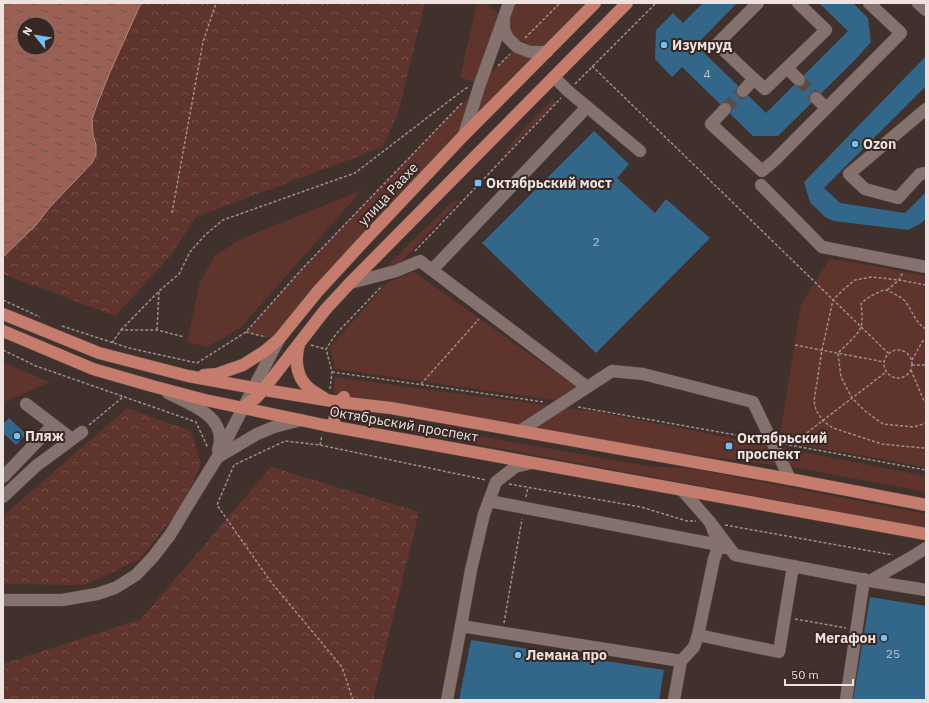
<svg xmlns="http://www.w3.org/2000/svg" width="929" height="703" viewBox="0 0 929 703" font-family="'IBM Plex Sans',sans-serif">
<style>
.green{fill:#5e342c;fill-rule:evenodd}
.forest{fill:url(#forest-crowns)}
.water{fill:url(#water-ripples);stroke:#b3877e;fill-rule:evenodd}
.building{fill:#326789}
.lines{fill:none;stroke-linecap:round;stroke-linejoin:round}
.minor-tunnel{stroke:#5b4c48;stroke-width:12;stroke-dasharray:12 6;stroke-linecap:butt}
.minor-casing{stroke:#5a4d4a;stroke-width:13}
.major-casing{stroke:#5a4d4a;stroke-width:13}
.path{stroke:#9c8f8c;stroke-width:1.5;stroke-dasharray:3 2;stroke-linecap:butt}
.minor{stroke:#85726e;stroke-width:12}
.major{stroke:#c67c6c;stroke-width:12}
.poi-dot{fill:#72c1f5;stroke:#362723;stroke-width:1.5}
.labels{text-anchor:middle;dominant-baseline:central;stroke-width:4;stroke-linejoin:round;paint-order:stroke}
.number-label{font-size:12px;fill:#bec3ca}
.poi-label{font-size:14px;font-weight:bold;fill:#ede2df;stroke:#362723;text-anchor:start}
.street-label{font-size:14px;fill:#ede2df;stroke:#362723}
</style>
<defs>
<pattern id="forest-crowns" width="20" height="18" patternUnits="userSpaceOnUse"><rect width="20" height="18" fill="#5e342c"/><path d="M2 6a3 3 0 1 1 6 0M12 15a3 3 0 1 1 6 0" fill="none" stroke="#75514a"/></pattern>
<pattern id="water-ripples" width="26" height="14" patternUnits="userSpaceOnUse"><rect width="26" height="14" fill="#9a6054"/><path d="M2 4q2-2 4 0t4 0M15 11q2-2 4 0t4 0" fill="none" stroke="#70524c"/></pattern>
</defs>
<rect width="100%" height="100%" fill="#41312d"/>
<!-- green -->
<g class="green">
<path d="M477,3H485L504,19L509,3H595L279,339L246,332L302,269L480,85L460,77ZM504,30L516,47L481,83Z"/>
<path d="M552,100L557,101L496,164L520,133Z"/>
<path d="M362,190L240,328L207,347L187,342L200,282L215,256L239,240Z"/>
<path d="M460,200L398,265L385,268L452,202Z"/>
<path d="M830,259L875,266L926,276V467L779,441L801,304Z"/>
<path d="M414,272L576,387L555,400L335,369L330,347L388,282Z"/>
<path d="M3,362L50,382L7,401L3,406Z"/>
<path d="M335,377L597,412L926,476V492L798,468L617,445L393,405L333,393Z"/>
<path d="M344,412L647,466L695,469L926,514V528L342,419Z"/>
</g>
<!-- forest -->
<g class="forest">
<path d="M141,3H425L398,113L383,147L196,217L171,255L115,316L3,274V257L36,225L50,207L92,163L96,155V145L93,135L92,119L98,102L110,72Z"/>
<path d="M127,408L191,431L201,464L181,507L140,559L85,585L3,584V516Z"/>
<path d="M271,467L419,512L373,700H3V664L141,619Z"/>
</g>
<!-- water -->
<path class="water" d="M3,3H141L110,72L98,102L92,119L93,135L96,145V155L92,163L50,207L36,225L3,257ZM24,24H48V48H24Z"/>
<!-- building -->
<g class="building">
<path d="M703,3H737L696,45L766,113L848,31L819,3H853L868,18L871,42L855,60L778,136H753L682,67L672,77L655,59L656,30L673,13L683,23Z"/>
<path d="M926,56V86L824,188L840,203L905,213L926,192V219L920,224L908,230L834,221L825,217L810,202L804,182Z"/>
<path d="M594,131L629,164L617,178L655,213L666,199L710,238L596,353L482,243Z"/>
<path d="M9,418L26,434L16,445L3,433V424Z"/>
<path d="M870,597L926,606V700H853Z"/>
<path d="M471,640L664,670L659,700H459Z"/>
</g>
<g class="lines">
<!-- minor-tunnel -->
<g class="minor-tunnel">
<path d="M799,80L816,98"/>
<path d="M725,109L743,91"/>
</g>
<defs>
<g id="minor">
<path d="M918,3L926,10"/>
<path d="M504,20V30L508,38L517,47L530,52H547"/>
<path d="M787,68L799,80"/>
<path d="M554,77L568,91L640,151"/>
<path d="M754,79L717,44L758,3"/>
<path d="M743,91L754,79L765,89L826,30L798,3"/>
<path d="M816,98L826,108"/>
<path d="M725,109L711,124L762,171L775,160L901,33L869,3"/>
<path d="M926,109L849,174L865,189L898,198L920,174L926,173"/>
<path d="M464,135L480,84L509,3"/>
<path d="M761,185L822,247L926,267"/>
<path d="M432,270L587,107"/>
<path d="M350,283L396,271L420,261L587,387"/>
<path d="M168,393C187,403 222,414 220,441C220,444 219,447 218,450"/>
<path d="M26,404L72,439"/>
<path d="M520,431L612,371L643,374L753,402L790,479"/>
<path d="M218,457L257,434L274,427L301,420"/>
<path d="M531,463L515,467L496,482L484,514L471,570L461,626L681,661L694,647L698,635L714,559L719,545L710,522"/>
<path d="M3,477L53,425"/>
<path d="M682,490L710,522L735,555L870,581L910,558L926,548"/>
<path d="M3,497L36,466L82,432"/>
<path d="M489,501L719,545L725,548"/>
<path d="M870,581L926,590"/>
<path d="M3,600H62L97,594L115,588L136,575L153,557L170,535L191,500L217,458L279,339"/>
<path d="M698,635L779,652L793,566"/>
<path d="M447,700L461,626"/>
<path d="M674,700L681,661"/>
<path d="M846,700L864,579"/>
</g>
<g id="major">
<path d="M3,314L99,353L188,376L265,390L338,402L391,408L790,479L926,505"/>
<path d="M3,331L93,369L152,386L205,400L324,425L926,534"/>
<path d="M299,344C295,360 295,377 310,389C314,392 319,395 324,398"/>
<path d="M204,375L217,374L243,365L265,351L279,339L318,291L364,241L464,135L595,3"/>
<path d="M242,408L256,398L263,390L325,310L350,283L627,3"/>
<path d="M333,426L338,402L344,397"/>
</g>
</defs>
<!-- minor casing -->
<use href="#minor" class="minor-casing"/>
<!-- major casing -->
<use href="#major" class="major-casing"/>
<!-- path -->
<g class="path">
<path d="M525,38L560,3"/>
<path d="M498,66L510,54"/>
<path d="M592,66L888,353"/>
<path d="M575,84L656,3"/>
<path d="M172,213L203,42L216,3"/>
<path d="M415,251L561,98"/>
<path d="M926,285L899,280L872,277L855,280L844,289L833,300L822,350L814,401L816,410L823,421L833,428L882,444L923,448H926"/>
<path d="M887,290L899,280L903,272"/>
<path d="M3,300L40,317"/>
<path d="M62,326L129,348L197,363L246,332L302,269L462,103"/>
<path d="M926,329C916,324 913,312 907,304C904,299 899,296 894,294C886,289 885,289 877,293C871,296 865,299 861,304C862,311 863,320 861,327C858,335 844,347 838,353L841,377L852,398L865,411L883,424L914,427L926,423"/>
<path d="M121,330L159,291L179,274L190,252L205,235L223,220L355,173L466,88H469"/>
<path d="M157,330L159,292"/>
<path d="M246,332L266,337"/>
<path d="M112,343L121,330H157L184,337"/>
<path d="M311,345L325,349"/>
<path d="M795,345L884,362"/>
<circle cx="898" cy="364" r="14"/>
<path d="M3,350L36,366L196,422L208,448"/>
<path d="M912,360L922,342L926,338"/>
<path d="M912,365H926"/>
<path d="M911,370L924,401L926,403"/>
<path d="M332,372L544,402"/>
<path d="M421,384L479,319"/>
<path d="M330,389L332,372L326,349L336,334L382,286"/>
<path d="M578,407L759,439"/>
<path d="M89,425L123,397"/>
<path d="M784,444L926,470"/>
<path d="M320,445L322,435"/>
<path d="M791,445L886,372"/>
<path d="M509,484L641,507L687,521H696"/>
<path d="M526,497L528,487"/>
<path d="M725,525L893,555"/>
<path d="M795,619L846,628"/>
<path d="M504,623L522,519"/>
<path d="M353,700L342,667L271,582L217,505L234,465L285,441L320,445L486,480"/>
</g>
<!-- minor -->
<use href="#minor" class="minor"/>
<!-- major -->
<use href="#major" class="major"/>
</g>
<!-- markers -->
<g class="poi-dot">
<circle cx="664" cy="45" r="4"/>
<circle cx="855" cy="144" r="4"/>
<rect x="474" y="179" width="8" height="8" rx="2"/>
<circle cx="17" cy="436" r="4"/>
<rect x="725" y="442" width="8" height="8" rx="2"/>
<circle cx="884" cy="638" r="4"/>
<circle cx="518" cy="655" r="4"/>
</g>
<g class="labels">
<!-- number labels -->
<g class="number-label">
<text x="707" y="73">4</text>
<text x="596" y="241">2</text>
<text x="893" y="653">25</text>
</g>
<!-- poi labels -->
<g class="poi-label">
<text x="672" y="45">Изумруд</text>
<text x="863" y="144">Ozon</text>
<text x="486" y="183">Октябрьский мост</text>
<text x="25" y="436">Пляж</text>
<text x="737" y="438">Октябрьский<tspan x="737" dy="16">проспект</tspan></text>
<text x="876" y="638" text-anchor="end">Мегафон</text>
<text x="526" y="655">Лемана про</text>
</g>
<!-- street labels -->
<g class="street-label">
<text transform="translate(388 194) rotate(-47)">улица Раахе</text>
<text transform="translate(404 424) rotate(10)">Октябрьский проспект</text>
</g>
</g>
<!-- border -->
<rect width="929" height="703" fill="none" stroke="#ede2df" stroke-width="8"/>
<!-- north arrow -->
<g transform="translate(36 36) rotate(300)"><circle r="19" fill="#362723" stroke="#7f726e"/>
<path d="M0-3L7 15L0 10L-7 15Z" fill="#72c1f5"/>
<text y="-6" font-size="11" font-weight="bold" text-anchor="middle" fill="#ede2df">N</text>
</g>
<!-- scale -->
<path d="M785 679v6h68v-6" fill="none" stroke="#ede2df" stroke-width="2"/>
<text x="791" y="679" font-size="12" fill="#ede2df" stroke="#362723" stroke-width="3" paint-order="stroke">50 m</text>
</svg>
